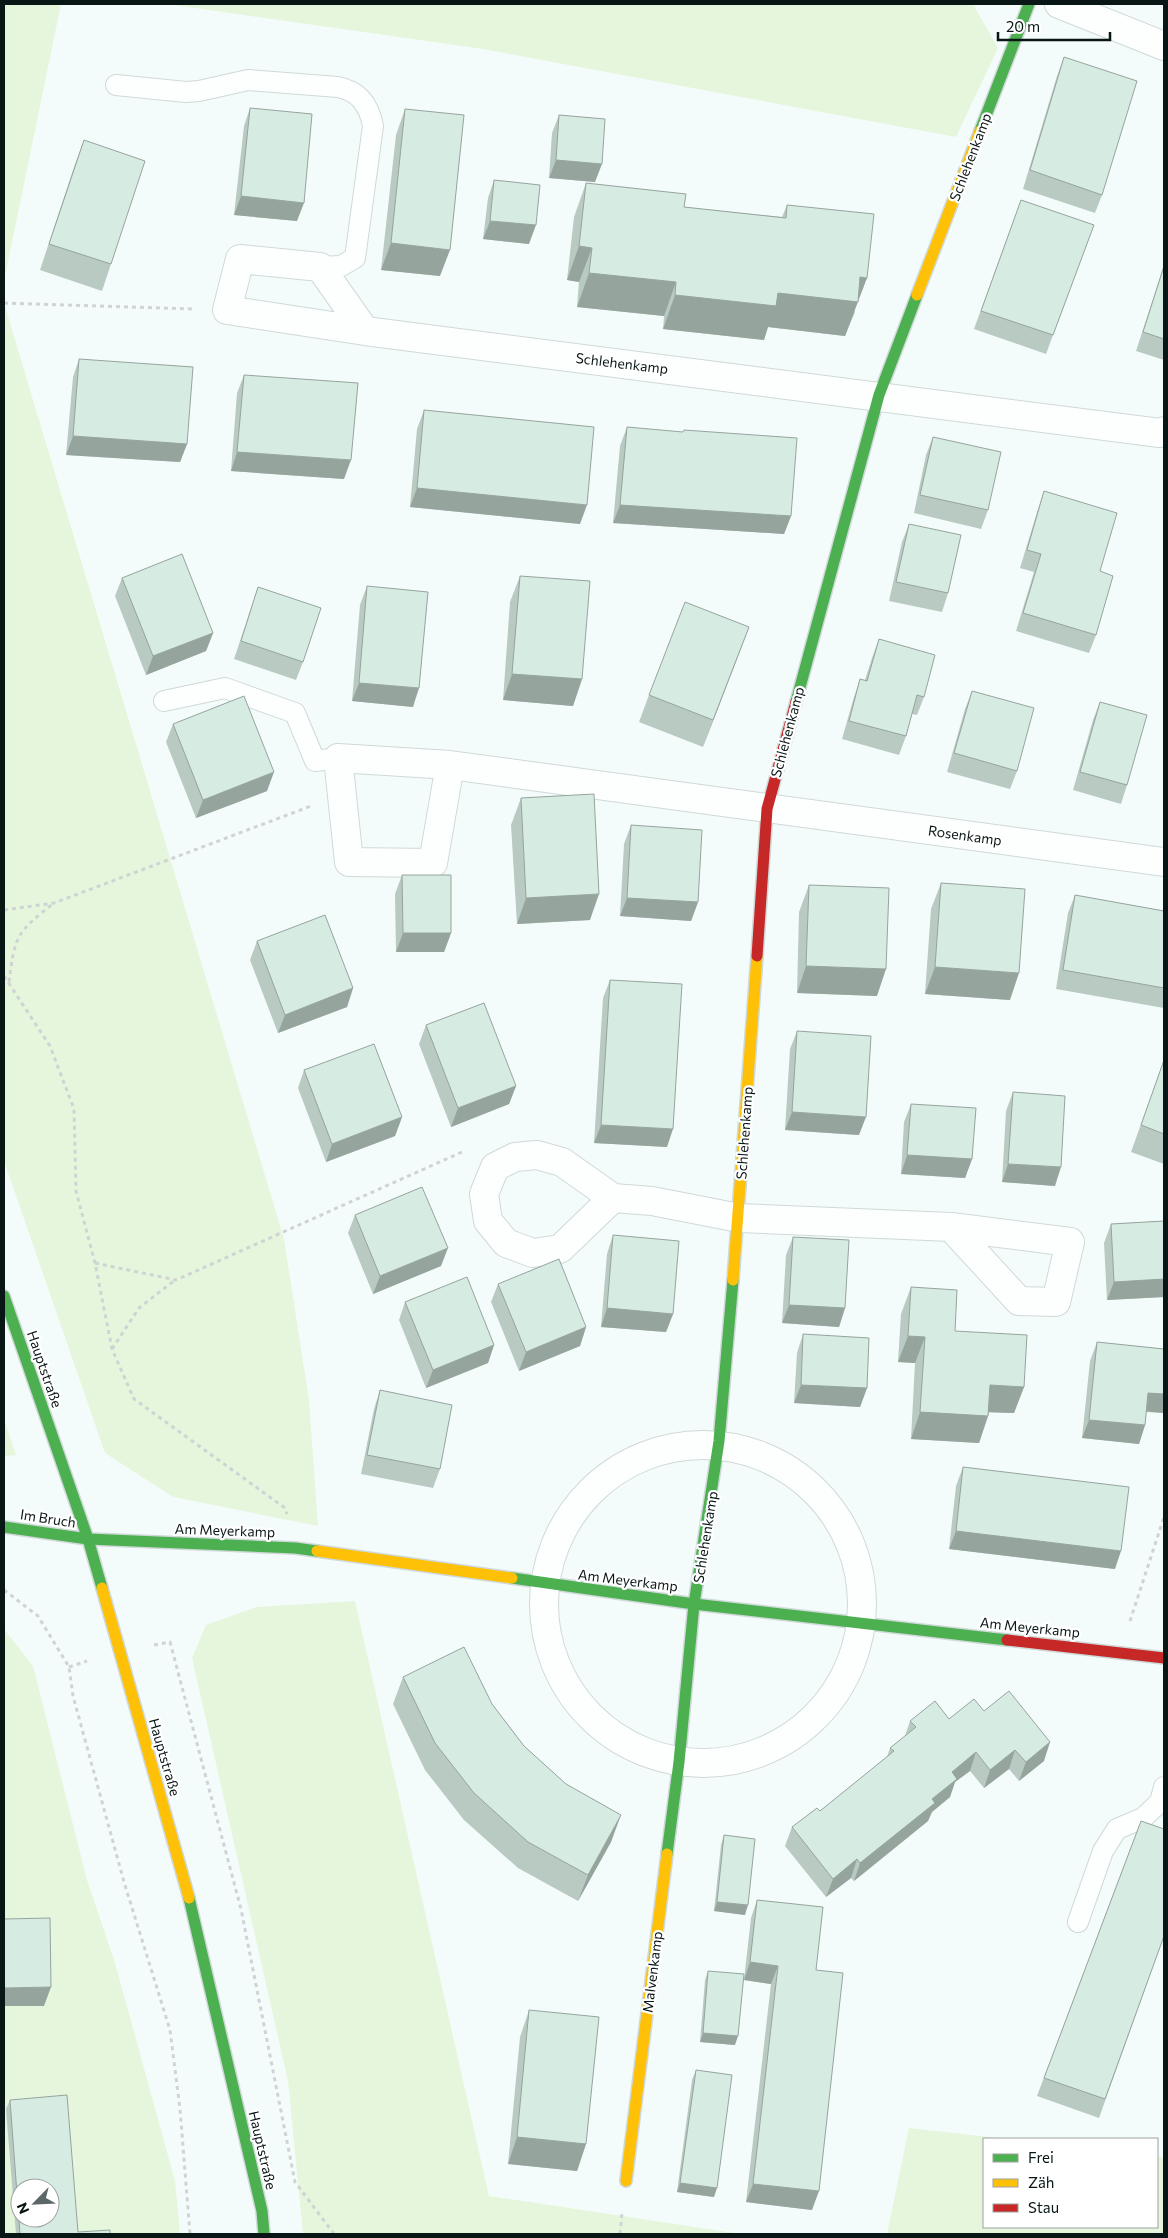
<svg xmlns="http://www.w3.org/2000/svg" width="1168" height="2238" viewBox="0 0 1168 2238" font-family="Commissioner,sans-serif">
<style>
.green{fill:#e5f6dc;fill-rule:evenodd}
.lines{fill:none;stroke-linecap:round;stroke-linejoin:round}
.lane-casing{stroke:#cfd9d8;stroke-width:22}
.street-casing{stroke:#cfd9d8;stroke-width:30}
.fast-casing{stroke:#cfd9d8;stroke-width:14}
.slow-casing{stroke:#cfd9d8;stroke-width:14}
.jam-casing{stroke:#cfd9d8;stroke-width:14}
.path{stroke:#d0d3d3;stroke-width:3;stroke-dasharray:4 4;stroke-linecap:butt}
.lane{stroke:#fdfffe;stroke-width:20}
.street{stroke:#fdfffe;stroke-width:28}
.fast{stroke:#4caf50;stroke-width:11}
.slow{stroke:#ffc107;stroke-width:11}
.jam{stroke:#c62828;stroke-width:11}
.wall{fill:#b8cac2}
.shaded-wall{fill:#96a49e}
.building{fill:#d6ebe2;stroke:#96a49e;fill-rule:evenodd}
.labels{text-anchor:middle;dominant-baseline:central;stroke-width:4.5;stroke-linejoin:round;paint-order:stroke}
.street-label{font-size:14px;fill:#091616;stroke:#fff}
</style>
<rect width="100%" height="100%" fill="#f4fcfb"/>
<!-- green -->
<g class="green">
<path d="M4,4H61L4,281Z"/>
<path d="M167,4H973L998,48L956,137L483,49Z"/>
<path d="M4,303L284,1239L309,1400L318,1526L173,1497L105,1453L4,1161Z"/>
<path d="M4,1419L16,1455L4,1456Z"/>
<path d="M355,1601L489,2196L741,2234H303L288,2081L192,1658L206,1625L257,1607Z"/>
<path d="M4,1629L33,1666L87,1880L115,1963L175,2181L180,2234H4ZM20,2188H50V2218H20Z"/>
<path d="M909,2128L1007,2139H984V2227H1157V2157H1164V2234H887Z"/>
</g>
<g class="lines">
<defs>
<g id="lane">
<path d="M116,85L186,92L199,91L248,80L338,87C359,91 369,105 373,126L355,258L341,266L320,267"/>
<path d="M164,701L225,688L295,713L315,761L338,758"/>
<path d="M1078,1922L1103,1851L1117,1829L1143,1818L1160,1802L1164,1787"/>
</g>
<g id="street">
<path d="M1059,4L1164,46"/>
<path d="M365,331L320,267L240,259L227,310L365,331L1160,433L1164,431"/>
<path d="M450,765L433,863L349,862L338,758L450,765L1164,862"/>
<path d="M537,1155L562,1162L613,1198L560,1249L533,1253L506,1243L488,1221L484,1194L495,1167L515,1157Z"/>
<path d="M613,1198L652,1201L739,1218L951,1227L1070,1242L1056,1302L1019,1301L951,1227"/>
<circle cx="703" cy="1604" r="159"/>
</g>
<g id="fast">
<path d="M980,131L1029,4"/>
<path d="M796,702L879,395L917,295"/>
<path d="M4,1296L88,1539L102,1588"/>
<path d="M4,1527L88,1539L295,1548L317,1551"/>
<path d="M512,1578L694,1604L1007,1640"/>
<path d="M667,1854L679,1762L694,1604L719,1441L733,1280"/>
<path d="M189,1898L262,2211L264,2234"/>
</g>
<g id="slow">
<path d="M917,295L980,131"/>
<path d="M733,1280L757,956"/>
<path d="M317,1551L512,1578"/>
<path d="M102,1588L189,1898"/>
<path d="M626,2181L667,1854"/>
</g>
<g id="jam">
<path d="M757,956L767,809L796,702"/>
<path d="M1007,1640L1164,1658"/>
</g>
</defs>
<!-- lane casing -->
<use href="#lane" class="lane-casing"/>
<!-- street casing -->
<use href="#street" class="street-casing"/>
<!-- fast casing -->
<use href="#fast" class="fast-casing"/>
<!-- slow casing -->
<use href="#slow" class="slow-casing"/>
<!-- jam casing -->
<use href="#jam" class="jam-casing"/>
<!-- path -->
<g class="path">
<path d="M4,303L194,309"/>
<path d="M4,910L54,903L311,806"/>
<path d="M4,976L50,1046L74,1109L76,1191L95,1263L112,1349L134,1399L285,1508L287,1514"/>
<path d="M9,982C15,935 16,933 54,903"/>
<path d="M95,1263L176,1280L462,1152L463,1156"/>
<path d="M112,1349L139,1308L175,1280"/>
<path d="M4,1590L38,1616L69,1667L73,1696L124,1882L170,2030L180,2109L190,2234"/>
<path d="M1130,1621L1164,1517"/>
<path d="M154,1645L170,1642L241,1909L295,2182L334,2234"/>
<path d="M69,1667L87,1661"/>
<path d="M620,2234L622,2213"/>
</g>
<!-- lane -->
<use href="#lane" class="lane"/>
<!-- street -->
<use href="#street" class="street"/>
<!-- fast -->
<use href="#fast" class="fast"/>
<!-- slow -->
<use href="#slow" class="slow"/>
<!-- jam -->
<use href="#jam" class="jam"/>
</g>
<!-- wall -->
<g class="wall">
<path d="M1064,57L1102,195L1095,213L1023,189L1057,76Z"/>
<path d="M250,108L297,221L234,215L244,126Z"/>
<path d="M405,109L440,276L381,270L396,135Z"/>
<path d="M559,115L595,182L549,178L552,133Z"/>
<path d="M84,140L111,264L102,291L40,270L74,167Z"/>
<path d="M494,180L529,244L483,239L488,198Z"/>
<path d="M586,183L684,207L782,217L787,205L855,312L845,336L768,327L764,340L663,329L664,316L577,307L579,282L567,280L574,217Z"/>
<path d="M1021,200L1094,225L1046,354L974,329Z"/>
<path d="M1164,265V360L1136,351Z"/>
<path d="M79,359L187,444L180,462L66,455L73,377Z"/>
<path d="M244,375L344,479L231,471L237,393Z"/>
<path d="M424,410L580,524L410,507L417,429Z"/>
<path d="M627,427L791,516L784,534L613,523L620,446Z"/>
<path d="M933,437L988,510L981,529L914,513L926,455Z"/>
<path d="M1044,491L1100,571L1096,635L1089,653L1016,631L1034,572L1020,568L1038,509Z"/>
<path d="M909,524L948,593L942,612L889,601L902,542Z"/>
<path d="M520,576L582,679L573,706L503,700L510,602Z"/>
<path d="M122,578L213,633L206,651L146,675L115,596Z"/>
<path d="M367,586L413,707L352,701L360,605Z"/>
<path d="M258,587L303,662L296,680L234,659Z"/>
<path d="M749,627L703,747L639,722L649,695Z"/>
<path d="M879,639L924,697L917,715L912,714L906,736L899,755L842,739L854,697L860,679L865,680L872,658Z"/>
<path d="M972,691L1017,771L1010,789L947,772L965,709Z"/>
<path d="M1100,702L1127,785L1121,804L1073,790L1093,720Z"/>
<path d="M173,724L267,791L196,818L166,742Z"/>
<path d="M521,798L590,920L517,924L511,825Z"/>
<path d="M631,825L698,902L691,921L620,916L624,844Z"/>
<path d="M402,875L451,933L444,952H396L395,894Z"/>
<path d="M941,883L1010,1000L925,994L931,909Z"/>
<path d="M809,885L877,996L797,993L799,912Z"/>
<path d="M1075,895L1164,911V1008L1056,989L1068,913Z"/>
<path d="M257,941L353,988L347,1007L278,1033L250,960Z"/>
<path d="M610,980L667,1147L594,1143L603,998Z"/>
<path d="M426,1025L516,1086L509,1104L451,1127L419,1044Z"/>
<path d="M797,1031L859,1135L785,1130L790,1049Z"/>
<path d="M1164,1060V1164L1131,1152Z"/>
<path d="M304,1070L402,1117L395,1136L326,1162L298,1088Z"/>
<path d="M1013,1092L1055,1186L1002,1182L1006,1111Z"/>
<path d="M911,1104L972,1159L965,1178L901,1174L904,1122Z"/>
<path d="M355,1215L441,1266L373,1294L348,1233Z"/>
<path d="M1164,1221V1297L1107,1300L1104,1243L1111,1224Z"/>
<path d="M613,1235L673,1314L666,1332L601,1327L607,1254Z"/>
<path d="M793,1237L845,1308L839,1327L782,1323L786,1255Z"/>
<path d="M498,1284L586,1327L580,1346L519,1371L491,1302Z"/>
<path d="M911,1287L955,1331L1024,1387L1014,1413L989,1412L988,1416L979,1443L911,1439L915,1363L898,1362L901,1314Z"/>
<path d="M405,1302L494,1345L488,1363L426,1388L399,1320Z"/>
<path d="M803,1334L867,1388L860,1407L794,1403L797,1353Z"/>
<path d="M1097,1342L1164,1349V1413L1146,1412L1145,1425L1139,1444L1082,1438L1090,1361Z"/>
<path d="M380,1390L440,1469L433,1488L361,1474L374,1409Z"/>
<path d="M963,1467L1115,1569L949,1549L956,1486Z"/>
<path d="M403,1677L492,1704L524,1746L566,1784L611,1842L578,1901L518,1868L464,1820L425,1770L393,1704Z"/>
<path d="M984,1711L1044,1761L1019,1781L1009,1769L984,1788L970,1771L955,1782L950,1797L932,1812L928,1821L854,1881L851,1878L826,1897L785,1846L792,1827L820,1811L887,1757L890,1748L905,1736L910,1721L949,1719Z"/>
<path d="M1141,1821L1164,1936L1099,2118L1037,2096Z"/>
<path d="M724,1835L745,1915L714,1911L721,1845Z"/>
<path d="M757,1900L816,1970L812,2210L746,2202L771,1984L744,1980L751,1918Z"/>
<path d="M708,1971L735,2045L700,2042L705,1980Z"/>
<path d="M529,2010L586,2144L577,2171L508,2164L520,2037Z"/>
<path d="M696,2070L714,2197L677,2192L692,2080Z"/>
<path d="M10,2100L78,2232L110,2234H16L6,2109Z"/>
</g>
<!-- shaded-wall -->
<g class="shaded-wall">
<path d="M556,160L602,164L595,182L549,178Z"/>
<path d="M241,196L304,203L297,221L234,215Z"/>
<path d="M490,221L536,225L529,244L483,239Z"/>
<path d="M391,243L450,250L440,276L381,270Z"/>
<path d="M579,246L592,248L579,282L567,280Z"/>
<path d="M589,273L676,282L664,316L577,307Z"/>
<path d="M860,277L867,278L845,336L768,327L764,340L663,329L675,295L778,293Z"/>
<path d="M73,436L187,444L180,462L66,455Z"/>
<path d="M237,452L351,460L344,479L231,471Z"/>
<path d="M417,488L587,505L580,524L410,507Z"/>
<path d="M620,505L791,516L784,534L613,523Z"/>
<path d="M749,627L739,654L703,747L713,720Z"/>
<path d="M213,633L206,651L146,675L153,656Z"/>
<path d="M512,674L582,679L573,706L503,700Z"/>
<path d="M359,683L419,688L413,707L352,701Z"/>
<path d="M274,772L267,791L196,818L203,800Z"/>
<path d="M599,894L590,920L517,924L526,898Z"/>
<path d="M627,898L698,902L691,921L620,916Z"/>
<path d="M403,933H451L444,952H396Z"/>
<path d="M806,966L886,969L877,996L797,993Z"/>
<path d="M935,967L1019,973L1010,1000L925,994Z"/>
<path d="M353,988L347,1007L278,1033L285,1015Z"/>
<path d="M516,1086L509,1104L451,1127L458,1108Z"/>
<path d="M792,1112L866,1117L859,1135L785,1130Z"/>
<path d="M402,1117L395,1136L326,1162L332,1144Z"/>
<path d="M601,1125L673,1129L667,1147L594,1143Z"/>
<path d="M907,1155L972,1159L965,1178L901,1174Z"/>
<path d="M1008,1164L1061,1167L1055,1186L1002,1182Z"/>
<path d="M448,1248L441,1266L373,1294L380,1276Z"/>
<path d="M1164,1279V1297L1107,1300L1114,1282Z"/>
<path d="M789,1305L845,1308L839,1327L782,1323Z"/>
<path d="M607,1308L673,1314L666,1332L601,1327Z"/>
<path d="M586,1327L580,1346L519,1371L526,1352Z"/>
<path d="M908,1336L925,1337L915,1363L898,1362Z"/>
<path d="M494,1345L488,1363L426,1388L433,1370Z"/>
<path d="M801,1385L867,1388L860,1407L794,1403Z"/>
<path d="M990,1385L1024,1387L1014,1413L980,1412Z"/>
<path d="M1148,1393L1164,1394V1413L1141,1411Z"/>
<path d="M920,1412L988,1416L979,1443L911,1439Z"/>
<path d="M1089,1420L1145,1425L1139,1444L1082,1438Z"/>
<path d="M956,1531L1121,1551L1115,1569L949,1549Z"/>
<path d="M1050,1742L1044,1761L1019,1781L1026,1762Z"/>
<path d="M1015,1750L1009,1769L984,1788L990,1770Z"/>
<path d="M976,1752L970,1771L955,1782L950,1797L932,1812L928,1821L854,1881L860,1863L932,1799L952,1772Z"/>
<path d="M621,1815L611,1842L578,1901L588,1875Z"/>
<path d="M857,1859L851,1878L826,1897L833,1879Z"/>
<path d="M717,1902L748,1905L745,1915L714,1911Z"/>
<path d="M750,1962L778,1966L771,1984L744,1980Z"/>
<path d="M51,1987L44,2006H4V1988Z"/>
<path d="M703,2033L738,2036L735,2045L700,2042Z"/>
<path d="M517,2137L586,2144L577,2171L508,2164Z"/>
<path d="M680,2183L717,2188L714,2197L677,2192Z"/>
<path d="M753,2184L819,2191L812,2210L746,2202Z"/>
</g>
<!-- building -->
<g class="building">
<path d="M1064,57L1137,81L1102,195L1030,170Z"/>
<path d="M250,108L312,114L304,203L241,196Z"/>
<path d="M405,109L464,115L450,250L391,243Z"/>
<path d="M559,115L605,119L602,164L556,160Z"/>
<path d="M84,140L145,161L111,264L49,244Z"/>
<path d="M494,180L540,185L536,225L490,221Z"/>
<path d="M586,183L686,194L684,207L786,218L787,205L874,214L867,278L860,277L858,302L778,293L776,306L675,295L676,282L589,273L592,248L579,246Z"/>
<path d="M1021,200L1094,225L1053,335L981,311Z"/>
<path d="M1164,266V339L1143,332Z"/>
<path d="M79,359L193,367L187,444L73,436Z"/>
<path d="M244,375L358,383L351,460L237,452Z"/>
<path d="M424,410L594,427L587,505L417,488Z"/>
<path d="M627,427L683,432L684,430L797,438L791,516L620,505Z"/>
<path d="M933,437L1001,452L988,510L920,495Z"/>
<path d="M1044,491L1117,513L1100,571L1113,576L1096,635L1023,613L1041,554L1027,550Z"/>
<path d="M909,524L961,535L948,593L896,582Z"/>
<path d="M182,554L213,633L153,656L122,578Z"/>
<path d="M520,576L590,581L582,679L512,674Z"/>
<path d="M367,586L428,592L419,688L359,683Z"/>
<path d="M258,587L321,608L303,662L241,641Z"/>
<path d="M685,602L749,627L713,720L649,695Z"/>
<path d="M879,639L935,655L924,697L917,695L906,736L849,721L860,679L867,681Z"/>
<path d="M972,691L1034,708L1017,771L954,753Z"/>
<path d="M244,696L274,772L203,800L173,724Z"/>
<path d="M1100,702L1147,715L1127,785L1080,772Z"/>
<path d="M594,794L599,894L526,898L521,798Z"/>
<path d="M631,825L702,830L698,902L627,898Z"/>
<path d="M402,875H451V933H403Z"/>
<path d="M941,883L1025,889L1019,973L935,967Z"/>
<path d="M809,885L889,888L886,969L806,966Z"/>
<path d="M1075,895L1164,911V988L1063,970Z"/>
<path d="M325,915L353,988L285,1015L257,941Z"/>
<path d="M610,980L682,984L673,1129L601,1125Z"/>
<path d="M484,1003L516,1086L458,1108L426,1025Z"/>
<path d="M797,1031L871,1036L866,1117L792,1112Z"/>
<path d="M374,1044L402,1117L332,1144L304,1070Z"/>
<path d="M1164,1060V1134L1141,1125Z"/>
<path d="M1013,1092L1065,1096L1061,1167L1008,1164Z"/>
<path d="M911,1104L976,1108L972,1159L907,1155Z"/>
<path d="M422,1187L448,1248L380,1276L355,1215Z"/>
<path d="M1164,1221V1279L1114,1282L1111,1224Z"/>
<path d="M613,1235L679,1241L673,1314L607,1308Z"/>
<path d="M793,1237L849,1240L845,1308L789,1305Z"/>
<path d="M559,1259L586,1327L526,1352L498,1284Z"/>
<path d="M467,1277L494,1345L433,1370L405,1302Z"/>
<path d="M911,1287L957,1290L955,1331L1027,1335L1024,1387L990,1385L988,1416L920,1412L925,1337L908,1336Z"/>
<path d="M803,1334L869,1338L867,1388L801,1385Z"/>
<path d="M1097,1342L1164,1349V1394L1148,1393L1145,1425L1089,1420Z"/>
<path d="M380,1390L452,1405L440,1469L367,1455Z"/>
<path d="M963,1467L1129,1487L1121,1551L956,1531Z"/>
<path d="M464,1647L492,1704L524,1746L566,1784L621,1815L588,1875L528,1842L474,1793L435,1743L403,1677Z"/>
<path d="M1009,1691L1050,1742L1026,1762L1015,1750L990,1770L976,1752L952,1772L957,1779L932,1799L935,1803L860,1863L857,1859L833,1879L792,1827L817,1808L820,1811L894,1751L890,1748L916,1727L910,1721L935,1701L949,1719L974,1699L984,1711Z"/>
<path d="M1141,1821L1164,1829V1936L1105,2099L1044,2078Z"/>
<path d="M724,1835L755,1839L748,1905L717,1902Z"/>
<path d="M757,1900L823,1907L816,1970L843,1973L819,2191L753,2184L778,1966L750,1962Z"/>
<path d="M50,1918L51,1987L4,1988V1919Z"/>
<path d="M708,1971L744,1974L738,2036L703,2033Z"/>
<path d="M529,2010L599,2017L586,2144L517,2137Z"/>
<path d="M696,2070L732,2075L717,2188L680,2183Z"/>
<path d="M67,2095L78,2232L110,2230V2234H20L10,2100ZM20,2188H50V2218H20Z"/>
</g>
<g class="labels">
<!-- street labels -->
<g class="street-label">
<text transform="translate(970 157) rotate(-69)">Schlehenkamp</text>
<text transform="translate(622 363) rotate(7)">Schlehenkamp</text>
<text transform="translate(787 732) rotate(-75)">Schlehenkamp</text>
<text transform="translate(965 835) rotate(8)">Rosenkamp</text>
<text transform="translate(744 1133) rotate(-86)">Schlehenkamp</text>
<text transform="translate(45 1369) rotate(71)">Hauptstraße</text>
<text transform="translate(48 1518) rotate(9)">Im Bruch</text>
<text transform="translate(225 1530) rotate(2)">Am Meyerkamp</text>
<text transform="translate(705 1537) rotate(-81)">Schlehenkamp</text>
<text transform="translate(628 1580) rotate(7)">Am Meyerkamp</text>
<text transform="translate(1030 1627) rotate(6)">Am Meyerkamp</text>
<text transform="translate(165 1757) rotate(74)">Hauptstraße</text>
<text transform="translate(652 1972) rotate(-83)">Malvenkamp</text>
<text transform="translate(263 2150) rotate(77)">Hauptstraße</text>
</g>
</g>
<!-- border -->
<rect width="1168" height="2238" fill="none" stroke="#091616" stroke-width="10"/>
<!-- legend -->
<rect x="983" y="2138" width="175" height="90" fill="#ffffff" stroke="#9da2a2"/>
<rect x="993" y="2154" width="25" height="8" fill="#4caf50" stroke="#9da2a2"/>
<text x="1028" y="2163" font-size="15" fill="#091616">Frei</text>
<rect x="993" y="2179" width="25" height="8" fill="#ffc107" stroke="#9da2a2"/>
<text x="1028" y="2188" font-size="15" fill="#091616">Zäh</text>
<rect x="993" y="2204" width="25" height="8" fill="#c62828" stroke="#9da2a2"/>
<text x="1028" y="2213" font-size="15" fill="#091616">Stau</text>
<!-- north arrow -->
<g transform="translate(35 2203) rotate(246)"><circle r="24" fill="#ffffff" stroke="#9da2a2"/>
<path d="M0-4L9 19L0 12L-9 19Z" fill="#5b6666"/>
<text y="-8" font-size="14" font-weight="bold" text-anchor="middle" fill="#091616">N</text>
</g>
<!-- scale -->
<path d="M998 32v8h112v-8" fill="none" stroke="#091616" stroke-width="2.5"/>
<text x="1006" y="32" font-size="15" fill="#091616" stroke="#ffffff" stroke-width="4" paint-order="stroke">20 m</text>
</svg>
